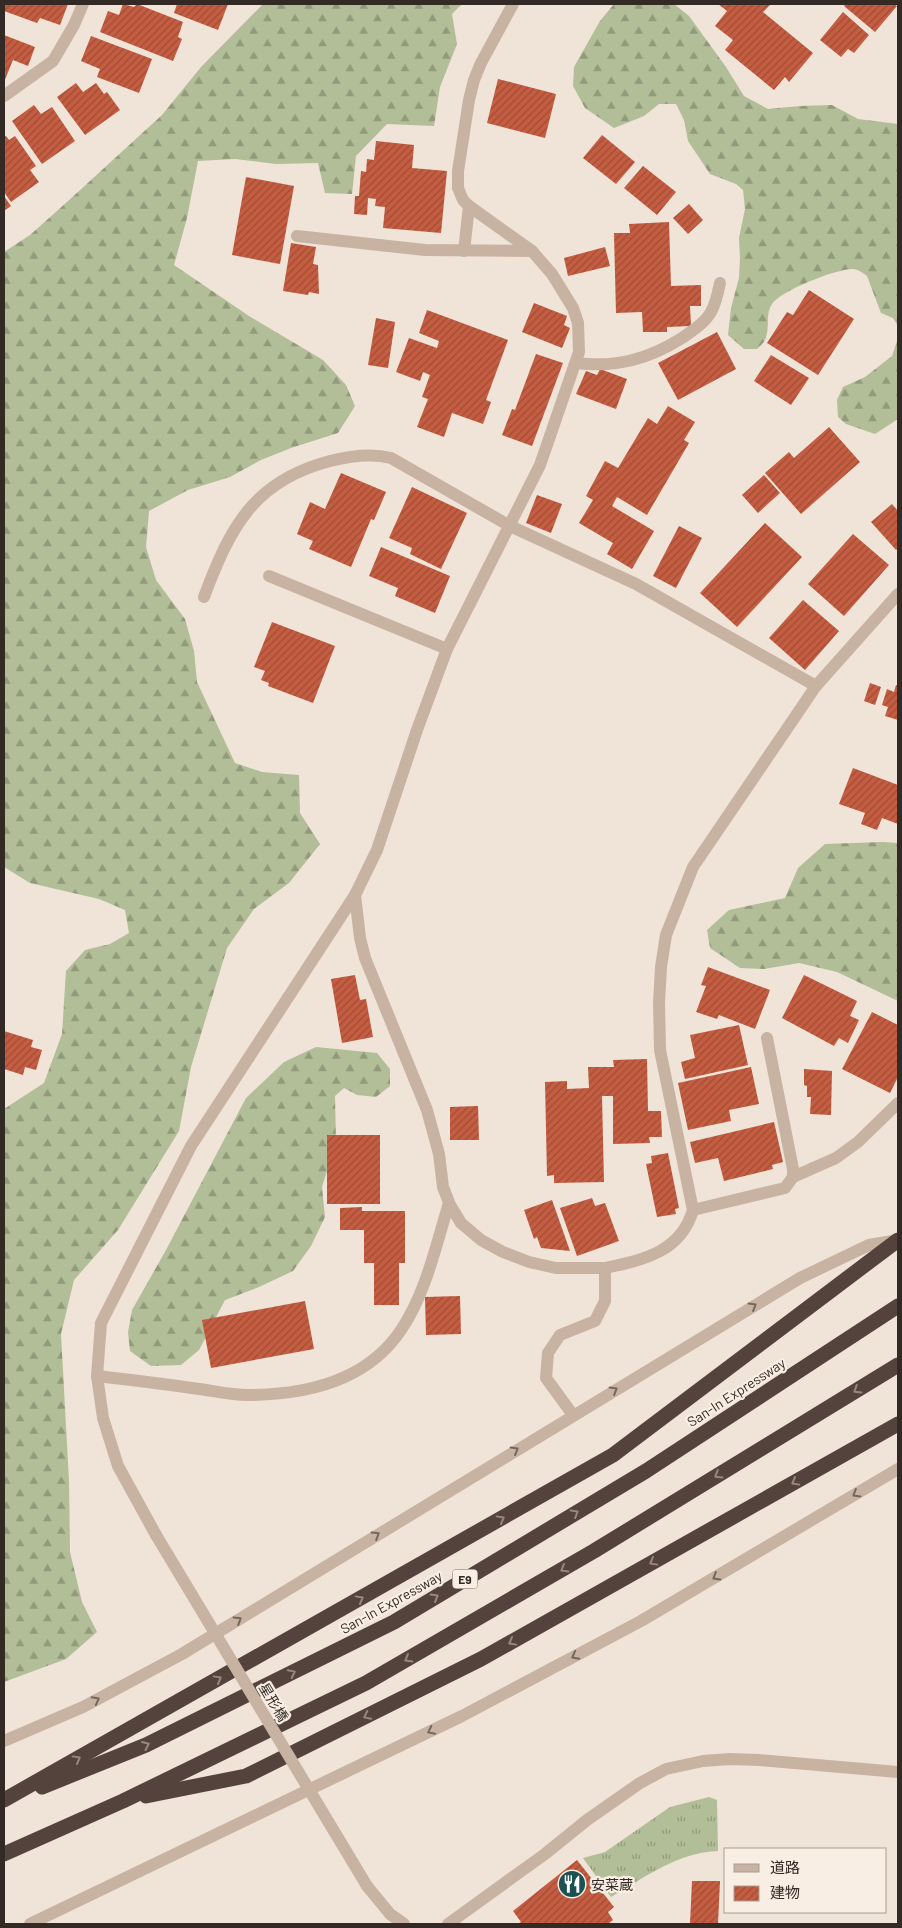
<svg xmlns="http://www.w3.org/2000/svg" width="902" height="1928" viewBox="0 0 902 1928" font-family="Barlow,'Noto Sans JP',sans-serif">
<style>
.grass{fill:url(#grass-tufts)}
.forest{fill:url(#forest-firs)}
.building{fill:url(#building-hatch)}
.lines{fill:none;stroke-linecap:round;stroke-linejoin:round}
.lane{stroke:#c8b3a3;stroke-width:12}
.street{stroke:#c8b3a3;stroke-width:12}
.highway{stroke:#54433c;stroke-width:15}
.street-bridge{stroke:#c8b3a3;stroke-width:12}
.oneway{stroke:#76675e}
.oneway2{stroke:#96877f}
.labels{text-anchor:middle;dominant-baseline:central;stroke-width:4.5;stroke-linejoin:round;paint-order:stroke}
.shield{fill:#f8eee3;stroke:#6e645e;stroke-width:1}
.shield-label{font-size:12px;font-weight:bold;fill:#332925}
.street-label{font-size:14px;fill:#332925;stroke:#f8eee3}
.poi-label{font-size:14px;fill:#332925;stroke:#f8eee3;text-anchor:start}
</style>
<defs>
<pattern id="grass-tufts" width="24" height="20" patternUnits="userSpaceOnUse" patternTransform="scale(1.25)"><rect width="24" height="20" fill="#b2be97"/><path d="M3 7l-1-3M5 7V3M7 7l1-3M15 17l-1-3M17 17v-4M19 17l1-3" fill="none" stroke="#919a7b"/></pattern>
<pattern id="forest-firs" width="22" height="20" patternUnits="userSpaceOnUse" patternTransform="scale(1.25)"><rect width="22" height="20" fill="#b2be97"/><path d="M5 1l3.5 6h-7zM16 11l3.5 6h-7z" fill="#919a7b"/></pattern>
<pattern id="building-hatch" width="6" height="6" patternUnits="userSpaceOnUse" patternTransform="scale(1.25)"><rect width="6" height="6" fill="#c45d41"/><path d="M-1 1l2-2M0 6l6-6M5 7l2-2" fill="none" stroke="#a04d36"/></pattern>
</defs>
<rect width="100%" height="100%" fill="#f0e3d7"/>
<!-- grass -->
<path class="grass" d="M709,1797L717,1800L718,1851C678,1852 644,1878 611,1897L583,1858L605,1852L670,1807Z"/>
<!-- forest -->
<g class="forest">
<path d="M263,4H462L452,14L457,44L440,87L434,126L387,124L356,156L352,194L325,193L318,163L276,164L235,159L198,161L187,218L174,265L249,316L323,360L346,385L355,406L338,433L291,448L261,460L230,477L188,490L149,511L146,547L156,580L185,619L194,651L197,682L235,763L262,772L299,775L300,813L320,844L289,883L254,909L227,948L191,1067L179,1131L118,1230L74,1280L61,1334L69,1481L70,1552L82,1602L97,1632L66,1659L4,1682V1109L44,1083L62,1034L66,971L85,950L110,944L129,933L125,910L99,899L30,883L4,867V252L30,235L67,202L162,115L201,67Z"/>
<path d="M614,4H674L689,16L726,67L744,96L768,109L800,106L832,105L858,119L898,124V326L893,318L881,313L867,276C863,273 858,269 853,269C838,268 780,291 772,304C765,315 770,325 766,337C765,342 760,346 757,349H744L728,335L731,308L739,278L740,259L739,238L745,209L743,190L736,184L710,174L688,141L684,120L676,104H659L644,116L614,128L585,108L573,86L574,67L600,21Z"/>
<path d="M898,338V419L875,434L846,424L838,417L837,400L843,387L865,377L892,356Z"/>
<path d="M883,842L898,843V1001L837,972L799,963L764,969L740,968L710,948L707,930L729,910L785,898L798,868L825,844Z"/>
<path d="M316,1047L377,1053L390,1069V1086L376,1097L357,1095L344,1088L335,1096L336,1141L322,1187L325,1217L311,1246L293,1271L259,1287L225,1300L199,1350L181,1365L151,1366L130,1351L128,1332L132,1310L166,1250L246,1098L284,1062Z"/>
</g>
<!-- building -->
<g class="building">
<path d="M4,4H68L60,25L40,18L37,23L4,11Z"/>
<path d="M123,4L134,7L137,4L183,22L178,37L182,39L173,61L100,32L108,11L119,15Z"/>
<path d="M177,4H228L218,30L174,13Z"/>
<path d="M718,4H771L763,12L813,53L789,82L785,77L774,90L725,50L733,40L715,26L727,11Z"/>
<path d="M846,4H894L897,6L875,32L844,6Z"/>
<path d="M843,12L869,35L854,53L848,49L841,57L820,40Z"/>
<path d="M4,35L35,47L28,66L13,60L4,82Z"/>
<path d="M91,36L152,59L139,93L97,77L100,69L81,61Z"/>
<path d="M498,79L556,94L545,138L487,123Z"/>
<path d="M76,83L83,92L96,83L104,94L107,92L120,110L85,135L57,97Z"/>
<path d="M34,105L41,114L52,107L75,141L42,164L12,121Z"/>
<path d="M602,135L635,162L616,184L583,158Z"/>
<path d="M6,136L9,140L15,136L36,166L30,170L39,182L11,202L4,192V137Z"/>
<path d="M376,141L414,145L412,168L447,171L441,233L383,228L385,207L375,206L376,199L368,198L367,215L354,214L355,196H359L361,171L366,172L367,159L374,160Z"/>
<path d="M643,166L676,192L657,215L624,188Z"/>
<path d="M246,177L294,186L280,264L232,255Z"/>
<path d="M4,196L11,206L4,211Z"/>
<path d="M689,204L703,220L688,234L673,218Z"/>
<path d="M669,222L671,286L701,285V306H690L691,326L667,327V332H643L642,312L616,313L614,233H630L629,224Z"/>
<path d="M291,243L316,247L313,264L318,265L319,294L309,292L308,295L283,291Z"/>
<path d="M605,247L610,266L568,276L564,258Z"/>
<path d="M809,290L854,319L818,375L767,343L787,312L793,315Z"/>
<path d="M534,303L567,316L564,325L570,328L562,348L522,332Z"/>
<path d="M427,310L508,340L486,400L491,402L483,424L452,413L444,437L417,427L428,399L422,397L430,375L423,372L420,381L396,372L409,338L437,348L439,341L419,333Z"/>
<path d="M376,318L395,322L388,368L368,365Z"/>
<path d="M717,332L736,369L678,400L658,363Z"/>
<path d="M536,354L563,363L532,446L502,435L512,409L515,410Z"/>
<path d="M771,355L809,378L791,405L754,381Z"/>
<path d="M600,369L627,379L616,409L576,394L586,371L597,375Z"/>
<path d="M668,406L695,422L684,440L689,443L647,515L617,497L612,506L654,531L632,569L607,554L613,543L579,523L593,500L586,496L605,461L618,468L648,418L657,424Z"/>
<path d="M829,427L860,462L801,514L765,473L789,452L794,458Z"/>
<path d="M341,473L386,492L374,520L371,519L351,567L309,549L313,541L297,534L310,502L325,509Z"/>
<path d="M764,475L780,493L758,513L742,495Z"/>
<path d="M412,487L467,513L441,569L410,554L412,548L389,538Z"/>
<path d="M537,495L562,504L551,533L526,523Z"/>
<path d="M892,504L898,511V548L896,550L871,522Z"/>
<path d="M765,523L802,557L737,627L700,593Z"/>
<path d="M679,526L702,538L676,588L653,576Z"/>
<path d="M853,534L889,565L844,616L808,584Z"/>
<path d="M381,547L450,576L435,613L395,596L398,588L369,576Z"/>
<path d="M803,600L839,631L805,670L769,638Z"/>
<path d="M272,622L335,646L313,703L268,686L269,683L261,680L265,671L254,667Z"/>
<path d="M870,683L881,687L875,705L864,701Z"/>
<path d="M896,685L898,686V720L885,716L888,707L882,705L887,689L894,692Z"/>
<path d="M853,768L898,785V824L882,818L877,830L861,824L865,813L839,804Z"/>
<path d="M708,967L770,990L755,1029L719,1015L717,1019L696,1012L706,986L701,985Z"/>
<path d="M355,975L360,1000L366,999L373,1037L342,1043L331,979Z"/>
<path d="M804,975L857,1001L850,1016L859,1020L848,1043L839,1038L834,1046L782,1018Z"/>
<path d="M872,1012L898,1025V1077L890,1093L842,1069Z"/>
<path d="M739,1025L748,1065L685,1079L681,1062L695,1058L690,1035Z"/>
<path d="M4,1031L33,1040L31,1047L42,1050L36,1070L25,1067L23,1075L4,1069Z"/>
<path d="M647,1059L648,1111H661L662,1137H649L650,1143L613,1144V1096H602L604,1182L554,1183V1175L547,1176L545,1082L567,1081V1089L589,1088L588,1067H614L613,1060Z"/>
<path d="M751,1067L759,1104L729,1110L731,1121L688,1130L678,1083Z"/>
<path d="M804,1069L832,1071L831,1115L810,1114L811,1097H807V1086L804,1085Z"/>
<path d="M478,1106L479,1140H450V1107Z"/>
<path d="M774,1122L783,1162L772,1165L773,1169L724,1181L718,1158L695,1163L690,1142Z"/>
<rect x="327" y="1135" width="53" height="69"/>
<path d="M668,1153L679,1208L675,1209L676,1214L657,1217L646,1164L652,1163L651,1156Z"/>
<path d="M592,1198L595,1206L605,1203L619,1241L577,1256L560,1208Z"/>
<path d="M552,1200L570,1251L541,1248L537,1237L534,1239L524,1210Z"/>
<path d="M362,1207V1211H405V1263H399V1305H374V1263H364V1230H340V1208Z"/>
<path d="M460,1296L461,1334L426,1335L425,1297Z"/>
<path d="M305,1301L314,1349L211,1368L202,1320Z"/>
<path d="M577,1860L614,1907L608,1912L613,1920L608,1924H517L521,1922L513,1911Z"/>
<path d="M692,1881H720L718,1924H690Z"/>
</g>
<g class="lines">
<!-- lane -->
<g class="lane">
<path d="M297,236L425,250L532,251"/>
<path d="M464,251L469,206"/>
<path d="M576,363C616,368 649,359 682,338C692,331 705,323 711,312C716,303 718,293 720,283"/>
<path d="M204,597C230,528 253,481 330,461C350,456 371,453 391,458L510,526"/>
</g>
<!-- street -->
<g class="street">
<path d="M4,96L53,61L74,25L83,4"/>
<path d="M510,526L636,584L816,686"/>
<path d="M269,576L447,649"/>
<path d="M355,895L360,938L365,958L427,1110L439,1154L443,1187L450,1205L461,1223L481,1240L503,1252L529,1262L556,1268H605"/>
<path d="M793,1177L836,1158L858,1142L898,1103"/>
<path d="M693,1210L785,1188L793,1177V1169L767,1038"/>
<path d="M97,1376C131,1380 165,1384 199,1389C214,1391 231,1395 247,1395C305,1395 367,1381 401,1330C426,1293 436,1245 449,1203"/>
<path d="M573,1415L546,1378L548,1353L560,1335L595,1321L605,1301V1268C643,1260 681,1252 693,1210L660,1050L659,1003L661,967L666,935L693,867L816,686L898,594"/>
<path d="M156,1535L118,1466L103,1418L97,1376L101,1323L191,1146L355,895L377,850L417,730L447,649L540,465L579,352L578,323L573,308L552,274L532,251L469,206L463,200L458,188V171L469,100L474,80L481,63L513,4"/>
<path d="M4,1741L83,1707L182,1654L800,1278L869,1245L898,1240"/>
<path d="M367,1886L390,1914L404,1924"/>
<path d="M30,1924L462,1716L641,1621L898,1469"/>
<path d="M448,1924L545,1854L587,1820L640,1783L666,1769L703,1761L730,1759L759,1760L898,1772"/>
</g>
<!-- highway -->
<g class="highway">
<path d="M42,1787L146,1745L394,1622L646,1471L898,1306"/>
<path d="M146,1796L246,1776L481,1659L898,1424"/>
<path d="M4,1800L613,1455L898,1240"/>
<path d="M4,1854L123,1801L366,1683L594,1551L898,1365"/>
</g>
<!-- street-bridge -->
<path class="street-bridge" d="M156,1535L367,1886"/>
</g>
<!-- one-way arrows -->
<defs><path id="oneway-chevron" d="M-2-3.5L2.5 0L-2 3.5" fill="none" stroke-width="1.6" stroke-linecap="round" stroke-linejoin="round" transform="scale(1.25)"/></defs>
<g class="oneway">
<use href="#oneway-chevron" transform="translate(753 1306) rotate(-31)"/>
<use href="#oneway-chevron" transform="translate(614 1390) rotate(-31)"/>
<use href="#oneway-chevron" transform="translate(515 1450) rotate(-31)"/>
<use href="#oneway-chevron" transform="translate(856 1494) rotate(149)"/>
<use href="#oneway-chevron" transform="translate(376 1535) rotate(-32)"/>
<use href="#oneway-chevron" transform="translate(716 1577) rotate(149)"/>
<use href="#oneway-chevron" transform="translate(238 1620) rotate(-32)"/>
<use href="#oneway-chevron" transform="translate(575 1656) rotate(152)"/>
<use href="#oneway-chevron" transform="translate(96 1700) rotate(-28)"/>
<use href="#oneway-chevron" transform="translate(431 1731) rotate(154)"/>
</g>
<g class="oneway2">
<use href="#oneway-chevron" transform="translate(857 1390) rotate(148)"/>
<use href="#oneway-chevron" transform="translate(718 1475) rotate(148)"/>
<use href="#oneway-chevron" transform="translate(795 1482) rotate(151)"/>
<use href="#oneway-chevron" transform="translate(575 1513) rotate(-31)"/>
<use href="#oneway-chevron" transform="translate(501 1519) rotate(-29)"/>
<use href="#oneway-chevron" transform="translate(653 1562) rotate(151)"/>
<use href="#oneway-chevron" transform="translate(564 1569) rotate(150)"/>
<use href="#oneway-chevron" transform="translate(435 1597) rotate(-31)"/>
<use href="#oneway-chevron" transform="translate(360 1599) rotate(-29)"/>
<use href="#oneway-chevron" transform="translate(512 1642) rotate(151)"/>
<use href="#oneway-chevron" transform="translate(408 1659) rotate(150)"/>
<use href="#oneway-chevron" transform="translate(292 1673) rotate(-26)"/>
<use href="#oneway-chevron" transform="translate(218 1679) rotate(-29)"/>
<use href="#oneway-chevron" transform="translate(367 1716) rotate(154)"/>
<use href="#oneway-chevron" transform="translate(146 1745) rotate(-24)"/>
<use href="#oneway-chevron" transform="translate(77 1759) rotate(-29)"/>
</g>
<!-- icons -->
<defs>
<symbol id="restaurant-disc" viewBox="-11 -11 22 22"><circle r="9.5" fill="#1c5153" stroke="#f8eee3"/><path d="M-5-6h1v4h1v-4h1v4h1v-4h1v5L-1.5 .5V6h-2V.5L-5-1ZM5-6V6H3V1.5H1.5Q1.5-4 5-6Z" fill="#fff"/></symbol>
</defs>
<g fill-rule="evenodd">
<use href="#restaurant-disc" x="556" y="1868" width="32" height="32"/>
</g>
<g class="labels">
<!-- shield labels -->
<rect class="shield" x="452.5" y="1569.5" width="25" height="19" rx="4"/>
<g class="shield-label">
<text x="465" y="1579">E9</text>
</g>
<!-- street labels -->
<g class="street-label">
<text transform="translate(736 1392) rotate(-33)">San-In Expressway</text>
<text transform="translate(391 1602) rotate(-29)">San-In Expressway</text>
<text transform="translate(274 1702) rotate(59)">星形橋</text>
</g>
<!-- poi labels -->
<g class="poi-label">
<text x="591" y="1884">安菜蔵</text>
</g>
</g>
<!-- border -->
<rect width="902" height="1928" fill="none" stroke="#332925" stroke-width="10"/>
<!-- legend -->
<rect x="724" y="1848" width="162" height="65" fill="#f8eee3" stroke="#a99f97"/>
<rect x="734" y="1864" width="25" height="8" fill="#c8b3a3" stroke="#a99f97"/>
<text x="770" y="1873" font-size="15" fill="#332925">道路</text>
<rect x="734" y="1886" width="25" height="15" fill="url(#building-hatch)" stroke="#a99f97"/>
<text x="770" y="1898" font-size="15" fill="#332925">建物</text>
</svg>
